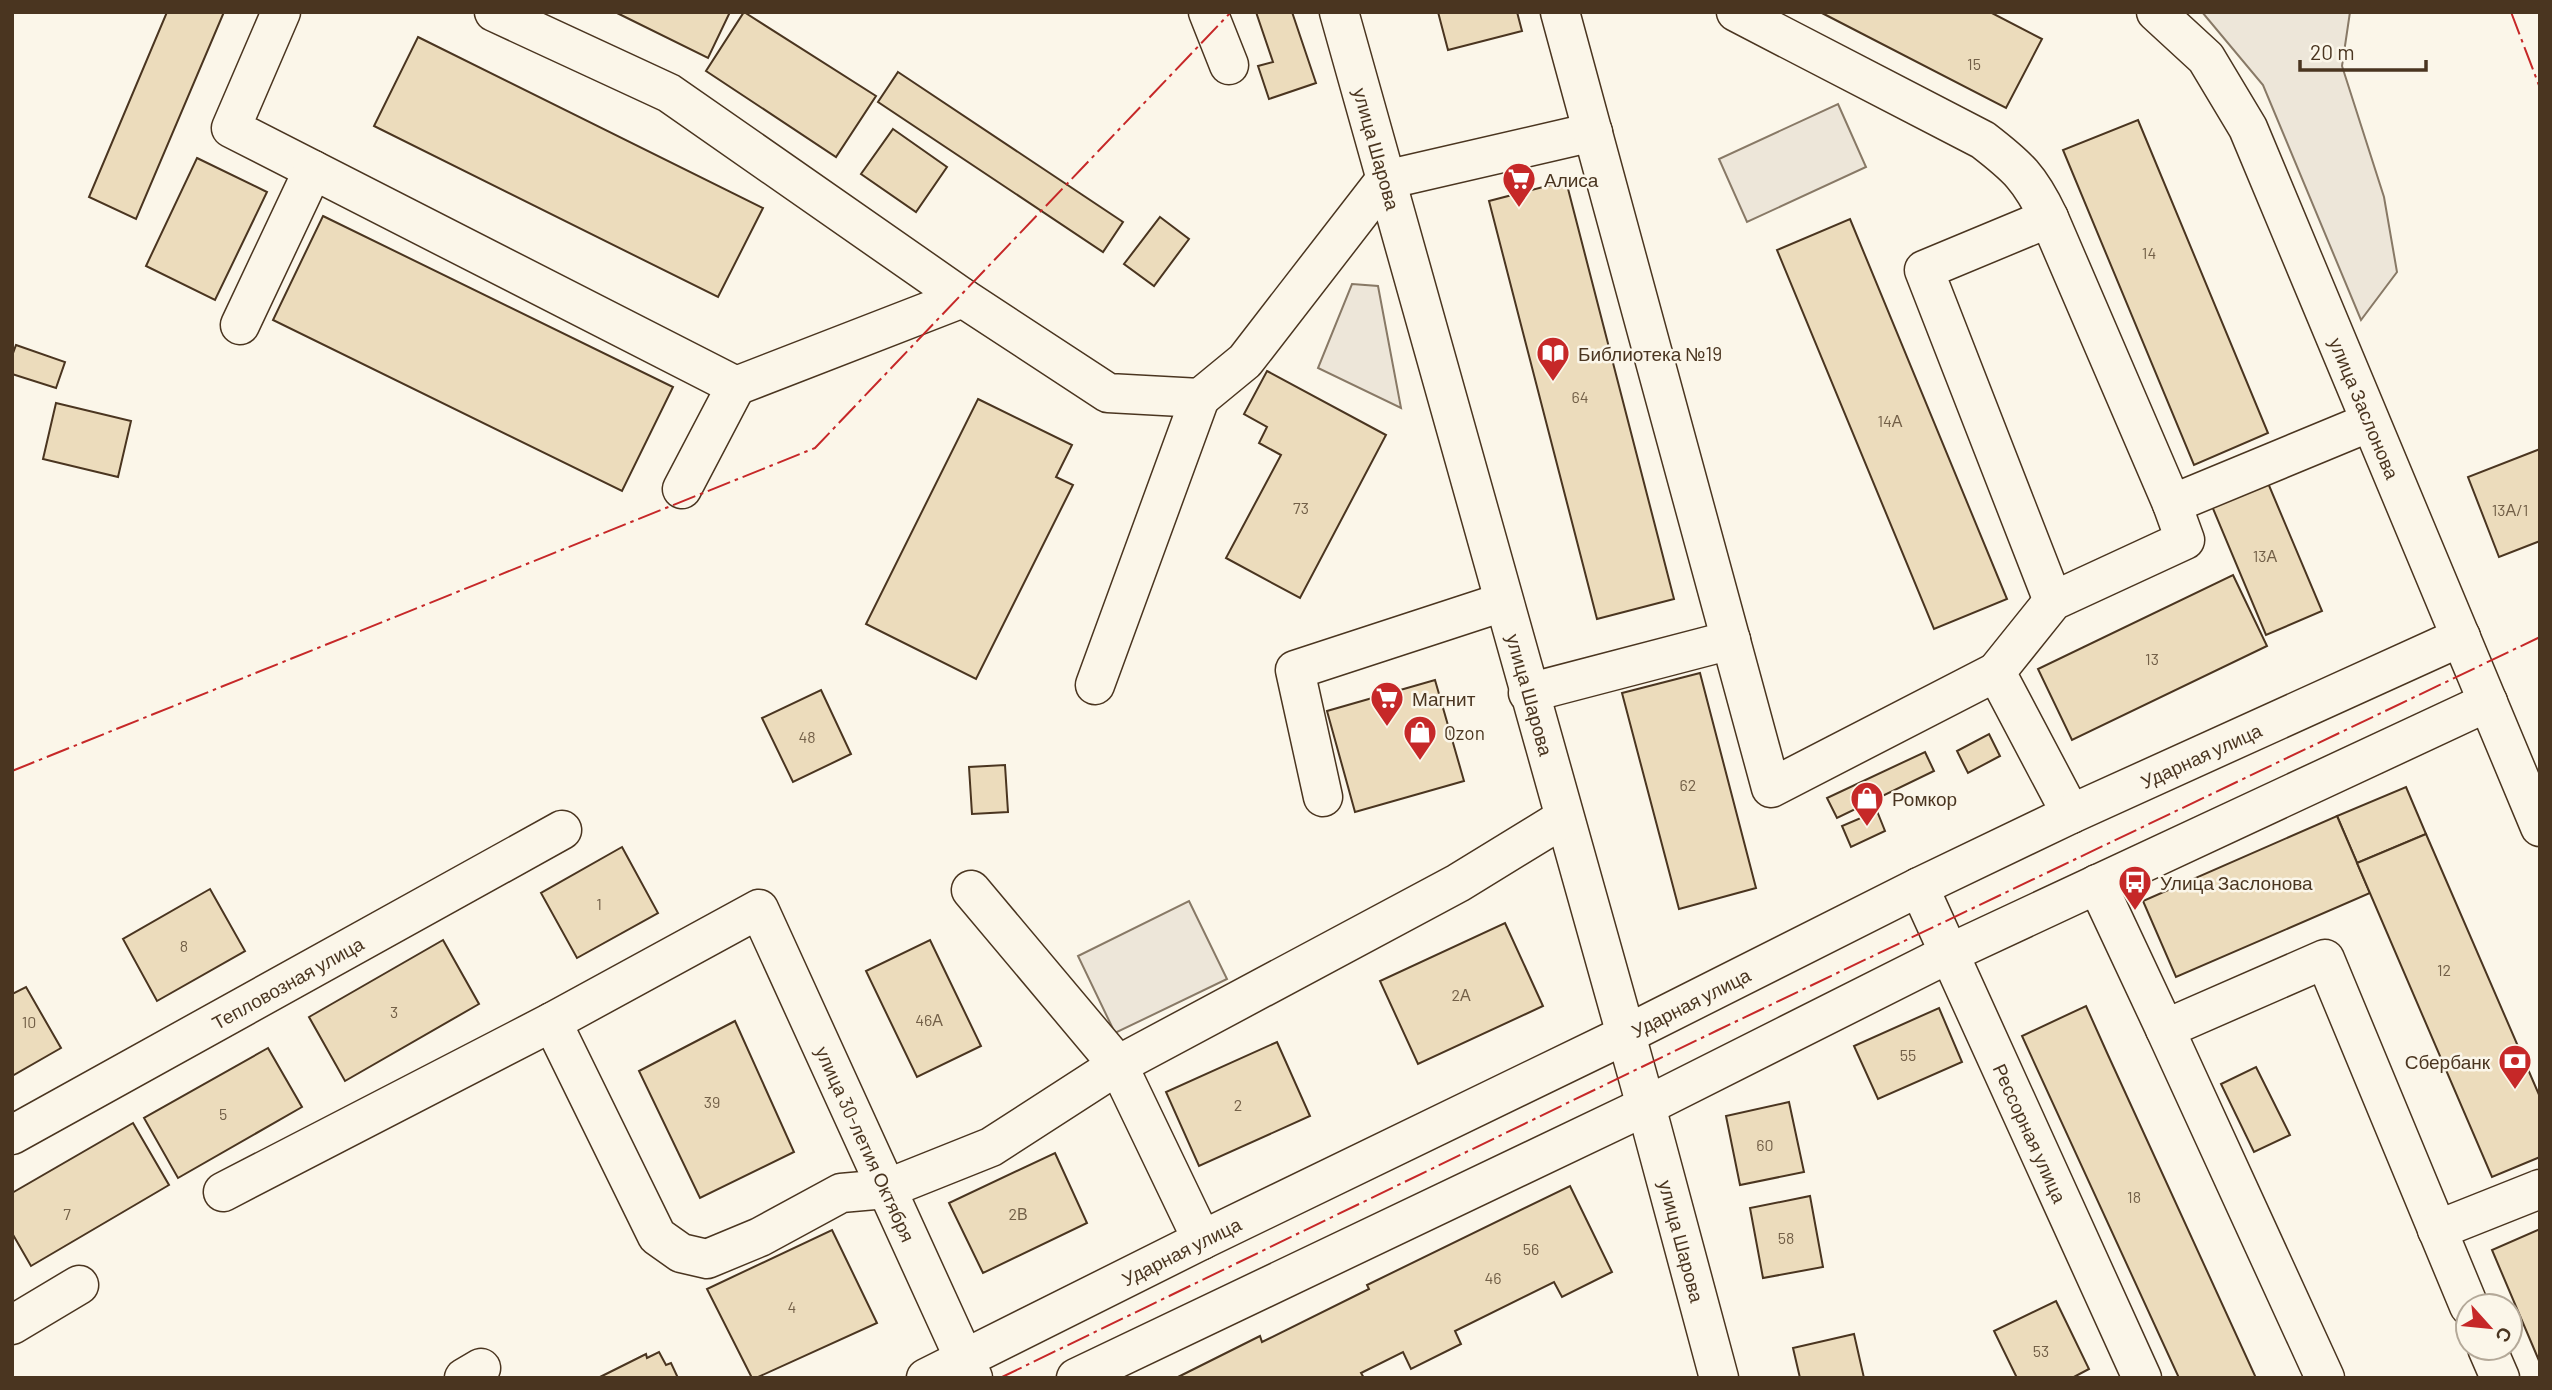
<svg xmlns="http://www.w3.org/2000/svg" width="2552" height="1390" viewBox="0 0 2552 1390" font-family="Barlow,sans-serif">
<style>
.green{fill:#ede6d9;stroke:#887966;stroke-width:2}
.building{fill:#ecdcbc;stroke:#4a3520;stroke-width:2}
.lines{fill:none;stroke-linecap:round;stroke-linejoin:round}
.minor-casing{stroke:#4a3520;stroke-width:41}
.minor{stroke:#fbf6e9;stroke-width:38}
.power{stroke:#c62828;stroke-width:2;stroke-dasharray:24 5 3.5 5;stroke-linecap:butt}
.labels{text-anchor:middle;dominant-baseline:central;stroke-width:5;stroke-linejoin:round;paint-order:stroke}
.number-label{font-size:16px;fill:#725f47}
.street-label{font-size:19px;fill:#4a3520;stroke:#fbf6e9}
.poi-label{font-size:19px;fill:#4a3520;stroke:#fbf6e9;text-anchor:start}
</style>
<rect width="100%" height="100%" fill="#fbf6e9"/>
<!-- green -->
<g class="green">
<path d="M2202,12H2350L2342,66L2384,197L2397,272L2361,320L2263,85Z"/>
<path d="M1838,104L1866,167L1747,222L1719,159Z"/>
<path d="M1352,284L1378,286L1401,408L1318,368Z"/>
<path d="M1189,901L1227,979L1115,1033L1078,956Z"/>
</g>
<!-- building -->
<g class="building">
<path d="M167,12H224L136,219L89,197Z"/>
<path d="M615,12H730L708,58Z"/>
<path d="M744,12L876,96L836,157L706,71Z"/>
<path d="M1256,12H1292L1316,83L1269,99L1258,66L1273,62Z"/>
<path d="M1438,12H1517L1522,31L1448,50Z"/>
<path d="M1820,12H1990L2042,39L2006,108Z"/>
<path d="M418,37L763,208L718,297L374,126Z"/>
<path d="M898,72L1123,222L1103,252L878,102Z"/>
<path d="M2138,120L2268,433L2194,465L2063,150Z"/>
<path d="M893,129L947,167L916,212L861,174Z"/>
<path d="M197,158L267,192L215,300L146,266Z"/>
<path d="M1566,181L1674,599L1597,619L1489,201Z"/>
<path d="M323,216L673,387L622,491L273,320Z"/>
<path d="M1160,217L1189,239L1154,286L1124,264Z"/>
<path d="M1850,219L2007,599L1934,629L1777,250Z"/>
<path d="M16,345L65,362L56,388L12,374V356Z"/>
<path d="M1267,371L1386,435L1300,598L1226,558L1281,455L1259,443L1267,427L1244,414Z"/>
<path d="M978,399L1072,445L1056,477L1073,485L976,679L866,624Z"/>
<path d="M56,403L131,421L118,477L43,459Z"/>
<path d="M2540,449V541L2499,557L2468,477Z"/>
<path d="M2265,476L2322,611L2266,635L2209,499Z"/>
<path d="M2233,575L2267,646L2072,740L2038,669Z"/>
<path d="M1700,673L1756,888L1679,909L1622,693Z"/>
<path d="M1435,680L1464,781L1355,812L1327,711Z"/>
<path d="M821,690L851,754L793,782L762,718Z"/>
<path d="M1989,734L2000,756L1968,773L1957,751Z"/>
<path d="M1925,752L1934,771L1837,818L1827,798Z"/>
<path d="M1005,765L1008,812L972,814L969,767Z"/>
<path d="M2406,787L2426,834L2357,863L2337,816Z"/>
<path d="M1877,811L1885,831L1851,847L1842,826Z"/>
<path d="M2337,816L2370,893L2176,977L2143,901Z"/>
<path d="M2426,834L2540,1097V1157L2492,1177L2357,863Z"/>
<path d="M622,847L658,913L577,958L541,893Z"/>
<path d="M210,889L245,951L157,1001L123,939Z"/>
<path d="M1505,923L1543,1006L1418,1064L1380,981Z"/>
<path d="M443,940L479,1004L345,1081L309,1017Z"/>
<path d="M930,940L981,1046L917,1077L866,971Z"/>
<path d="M26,987L61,1048L12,1076V994Z"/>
<path d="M2086,1006L2108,1055L2256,1378H2179L2022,1036Z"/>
<path d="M1939,1008L1962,1062L1878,1099L1854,1046Z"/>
<path d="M735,1021L794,1152L700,1198L639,1071Z"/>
<path d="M1277,1042L1310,1116L1199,1166L1166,1092Z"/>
<path d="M268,1048L302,1107L178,1178L144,1118Z"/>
<path d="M2256,1067L2290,1135L2254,1152L2221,1084Z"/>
<path d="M1789,1102L1804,1172L1740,1185L1726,1116Z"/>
<path d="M133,1123L169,1185L31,1266L12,1233V1193Z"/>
<path d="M1055,1153L1087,1223L983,1273L949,1203Z"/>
<path d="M1570,1186L1612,1272L1562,1297L1554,1282L1455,1331L1461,1344L1411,1369L1403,1352L1361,1373L1364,1378H1176L1260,1336L1262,1342L1369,1289L1367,1285Z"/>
<path d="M1810,1196L1823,1267L1763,1278L1750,1208Z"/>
<path d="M2540,1229V1363L2492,1250Z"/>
<path d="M832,1230L877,1323L756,1378H752L707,1289Z"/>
<path d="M2056,1301L2089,1369L2072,1378H2017L1994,1331Z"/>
<path d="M1854,1334L1864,1378H1800L1793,1348Z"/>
<path d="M659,1352L666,1365L671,1363L678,1378H598L646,1354L647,1358Z"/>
</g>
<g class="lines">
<defs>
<g id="minor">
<path d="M281,12L231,128L736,386L963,298"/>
<path d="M494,12L669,93L963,298L1108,393L1200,398L1245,361L1385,180L1593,132"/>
<path d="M1208,12L1229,65"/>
<path id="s1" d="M1339,12L1646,1106L1719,1378"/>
<path d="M1560,12L1771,788L1996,672"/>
<path d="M1736,12L1983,140C2018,167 2030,178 2049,218L2172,504L2185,540L2053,601L1996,672L2071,814"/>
<path id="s2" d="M2156,12L2206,58L2248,128L2540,827"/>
<path d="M2049,218L1924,270L2053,601"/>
<path d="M240,325L313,170"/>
<path d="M682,489L736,386"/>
<path d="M2172,504L2370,422"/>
<path d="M1095,685L1200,398"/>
<path d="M1528,693L1731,640"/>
<path d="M1323,797L1295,670L1503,602"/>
<path d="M2097,884L2165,1029L2325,959L2469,1306"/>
<path id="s3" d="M1919,887L2142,1378"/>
<path d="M971,890L1118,1065L1202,1240"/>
<path d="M552,1022L657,1236L681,1253L707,1259L760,1237L841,1193L886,1189L991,1147L1118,1065L1458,883L1564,818"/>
<path d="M2165,1029L2325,1378"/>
<path id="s4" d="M12,1135L562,830"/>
<path id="s5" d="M223,1192L552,1022L759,909L973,1378"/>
<path d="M2437,1230L2540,1189"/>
<path d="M12,1325L79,1285"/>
<path d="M2487,1348L2500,1378"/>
<path d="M464,1378L481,1368"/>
<path id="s6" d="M926,1378L1202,1240L1625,1035L1919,887L2071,814L2461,637"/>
<path d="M1076,1378L1646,1106L1950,953L2488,702"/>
</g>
</defs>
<!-- minor casing -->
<use href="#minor" class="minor-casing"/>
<!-- minor -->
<use href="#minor" class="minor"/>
<!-- power -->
<g class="power">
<path d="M2511,12L2540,88"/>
<path d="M12,771L815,448L1231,12"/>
<path d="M1000,1378L1716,1031L2540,637"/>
</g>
</g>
<!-- icons -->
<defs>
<symbol id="supermarket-pin" viewBox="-11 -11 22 30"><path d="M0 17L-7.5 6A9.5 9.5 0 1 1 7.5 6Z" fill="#c62828" stroke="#fbf6e9"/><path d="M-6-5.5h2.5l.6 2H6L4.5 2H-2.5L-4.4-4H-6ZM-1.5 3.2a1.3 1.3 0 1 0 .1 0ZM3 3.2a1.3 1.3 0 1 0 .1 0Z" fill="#fff"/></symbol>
<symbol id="library-pin" viewBox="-11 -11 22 30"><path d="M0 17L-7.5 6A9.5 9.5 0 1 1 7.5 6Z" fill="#c62828" stroke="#fbf6e9"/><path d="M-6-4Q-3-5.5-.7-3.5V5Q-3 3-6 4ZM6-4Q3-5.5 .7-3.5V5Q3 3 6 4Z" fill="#fff"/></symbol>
<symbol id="shop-pin" viewBox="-11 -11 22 30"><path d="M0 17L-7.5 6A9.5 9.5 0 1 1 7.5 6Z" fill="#c62828" stroke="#fbf6e9"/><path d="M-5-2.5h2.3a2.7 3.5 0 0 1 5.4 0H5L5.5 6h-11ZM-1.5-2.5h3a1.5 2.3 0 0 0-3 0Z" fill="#fff"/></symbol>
<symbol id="bus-pin" viewBox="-11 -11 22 30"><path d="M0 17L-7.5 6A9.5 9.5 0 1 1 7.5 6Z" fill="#c62828" stroke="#fbf6e9"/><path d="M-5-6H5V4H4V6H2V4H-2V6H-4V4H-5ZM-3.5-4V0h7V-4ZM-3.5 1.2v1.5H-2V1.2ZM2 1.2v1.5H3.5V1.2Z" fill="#fff"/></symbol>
<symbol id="bank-pin" viewBox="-11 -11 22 30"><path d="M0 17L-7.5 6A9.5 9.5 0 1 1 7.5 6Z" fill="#c62828" stroke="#fbf6e9"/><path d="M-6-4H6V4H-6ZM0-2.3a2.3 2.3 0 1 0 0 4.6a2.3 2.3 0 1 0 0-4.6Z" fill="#fff"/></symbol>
</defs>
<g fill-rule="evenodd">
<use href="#supermarket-pin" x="1500" y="160" width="38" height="52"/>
<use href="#library-pin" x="1534" y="334" width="38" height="52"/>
<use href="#supermarket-pin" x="1368" y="679" width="38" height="52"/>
<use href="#shop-pin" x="1401" y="713" width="38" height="52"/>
<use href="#shop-pin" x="1848" y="779" width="38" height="52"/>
<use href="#bus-pin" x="2116" y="863" width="38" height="52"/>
<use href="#bank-pin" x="2496" y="1042" width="38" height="52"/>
</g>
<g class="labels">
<!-- number labels -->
<g class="number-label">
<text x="1974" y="63">15</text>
<text x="2149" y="252">14</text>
<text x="1580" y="396">64</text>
<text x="1890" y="420">14А</text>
<text x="1301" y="507">73</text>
<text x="2510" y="509">13А/1</text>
<text x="2265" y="555">13А</text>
<text x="2152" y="658">13</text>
<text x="807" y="736">48</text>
<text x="1688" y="784">62</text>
<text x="599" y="903">1</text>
<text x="184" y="945">8</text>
<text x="2444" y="969">12</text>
<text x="1461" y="994">2А</text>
<text x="394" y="1011">3</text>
<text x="929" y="1019">46А</text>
<text x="29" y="1021">10</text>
<text x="1908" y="1054">55</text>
<text x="712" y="1101">39</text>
<text x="1238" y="1104">2</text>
<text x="223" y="1113">5</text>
<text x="1765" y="1144">60</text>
<text x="2134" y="1196">18</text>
<text x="67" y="1213">7</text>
<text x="1018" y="1213">2В</text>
<text x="1786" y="1237">58</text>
<text x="1531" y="1248">56</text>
<text x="1493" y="1277">46</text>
<text x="792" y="1306">4</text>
<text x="2041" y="1350">53</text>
</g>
<!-- street labels -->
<g class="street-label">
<text stroke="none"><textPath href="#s1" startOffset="142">улица Шарова</textPath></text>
<text stroke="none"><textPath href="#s2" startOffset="453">улица Заслонова</textPath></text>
<text stroke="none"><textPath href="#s1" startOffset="709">улица Шарова</textPath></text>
<text stroke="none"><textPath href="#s6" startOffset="1419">Ударная улица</textPath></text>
<text stroke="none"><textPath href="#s4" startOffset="315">Тепловозная улица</textPath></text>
<text stroke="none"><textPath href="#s6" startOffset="852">Ударная улица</textPath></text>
<text stroke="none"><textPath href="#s3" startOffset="270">Рессорная улица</textPath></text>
<text stroke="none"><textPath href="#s5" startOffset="864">улица 30-летия Октября</textPath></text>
<text stroke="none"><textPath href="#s1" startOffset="1276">улица Шарова</textPath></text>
<text stroke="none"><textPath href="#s6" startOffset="285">Ударная улица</textPath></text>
</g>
<!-- poi labels -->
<g class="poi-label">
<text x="1544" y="179">Алиса</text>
<text x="1578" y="353">Библиотека №19</text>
<text x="1412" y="698">Магнит</text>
<text x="1444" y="732">Ozon</text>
<text x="1892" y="798">Ромкор</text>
<text x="2160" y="882">Улица Заслонова</text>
<text x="2490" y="1061" text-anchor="end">Сбербанк</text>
</g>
</g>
<!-- border -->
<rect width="2552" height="1390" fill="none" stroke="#4a3520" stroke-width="28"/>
<!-- north arrow -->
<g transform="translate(2489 1327) rotate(117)"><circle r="33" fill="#fbf6e9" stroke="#b4a999" stroke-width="2"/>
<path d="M0-5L12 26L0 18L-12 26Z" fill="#c62828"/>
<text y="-10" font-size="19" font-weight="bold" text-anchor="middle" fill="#4a3520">С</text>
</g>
<!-- scale -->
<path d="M2300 60v10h126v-10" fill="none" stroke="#4a3520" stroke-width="3.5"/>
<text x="2310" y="60" font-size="21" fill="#4a3520" stroke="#fbf6e9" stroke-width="5" paint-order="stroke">20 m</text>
</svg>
